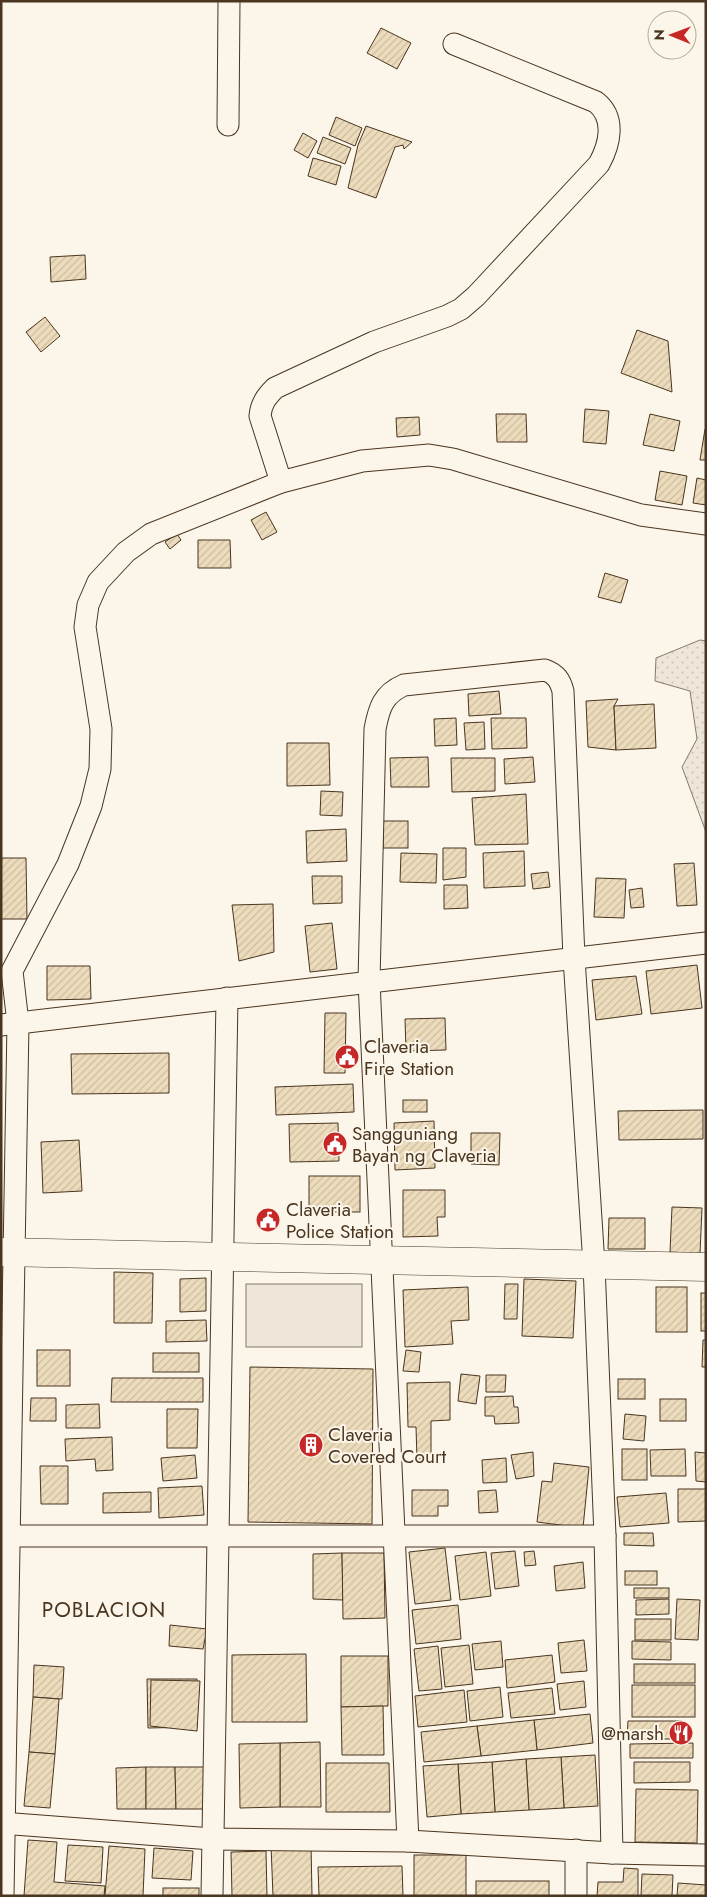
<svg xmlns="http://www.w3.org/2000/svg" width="707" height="1897" viewBox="0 0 707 1897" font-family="Jost,sans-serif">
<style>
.grass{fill:url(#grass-dots);stroke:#887966}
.garden{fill:#ede6d9;stroke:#887966}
.building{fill:url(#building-hatch);stroke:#4a3520}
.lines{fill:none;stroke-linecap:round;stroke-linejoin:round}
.street-casing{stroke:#4a3520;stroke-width:23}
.secondary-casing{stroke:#4a3520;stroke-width:29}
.street{stroke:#fbf6e9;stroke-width:21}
.secondary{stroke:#fbf6e9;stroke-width:28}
.labels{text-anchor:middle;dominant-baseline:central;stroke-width:4;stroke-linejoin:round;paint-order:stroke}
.poi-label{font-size:19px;fill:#4a3520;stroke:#fbf6e9;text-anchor:start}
.quarter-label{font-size:21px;letter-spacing:1px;fill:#4a3520;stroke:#fbf6e9}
</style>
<defs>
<pattern id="grass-dots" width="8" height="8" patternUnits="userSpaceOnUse" patternTransform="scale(1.25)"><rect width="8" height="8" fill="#ede6d9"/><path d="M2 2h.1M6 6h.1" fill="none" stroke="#cdc6ba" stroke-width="1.8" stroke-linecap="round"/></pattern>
<pattern id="building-hatch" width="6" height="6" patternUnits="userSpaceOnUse" patternTransform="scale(1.25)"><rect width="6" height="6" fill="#ecdcbc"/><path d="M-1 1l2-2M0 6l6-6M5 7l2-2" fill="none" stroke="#ccbda1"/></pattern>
</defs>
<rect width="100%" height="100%" fill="#fbf6e9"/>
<!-- grass -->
<path class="grass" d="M700,640L706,641V832L682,767L697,739L690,691L655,681L656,658Z"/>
<!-- garden -->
<rect class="garden" x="246" y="1284" width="116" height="63"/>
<!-- building -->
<g class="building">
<path d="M381,28L411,43L397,69L367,53Z"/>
<path d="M336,117L362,128L355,146L329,135Z"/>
<path d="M366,126L412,142L404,149L403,145L395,147L376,198L348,188L358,145Z"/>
<path d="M303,133L317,141L308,158L294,150Z"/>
<path d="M323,137L351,148L345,164L317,153Z"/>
<path d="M313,158L341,166L336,185L308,176Z"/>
<path d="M85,255L86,279L51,282L50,257Z"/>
<path d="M45,317L60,336L41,352L26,332Z"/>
<path d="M637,330L668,341L672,392L621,373Z"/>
<path d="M585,409L609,411L606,444L583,442Z"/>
<path d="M496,414H526L527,442H497Z"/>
<path d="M650,414L680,421L674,451L643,445Z"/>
<path d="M419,417L420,435L397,437L396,418Z"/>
<path d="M705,429H706V460H700Z"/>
<path d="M660,471L687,476L682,505L655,500Z"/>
<path d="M697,478L706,480V505L693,503Z"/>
<path d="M266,512L277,532L262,540L251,520Z"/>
<path d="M177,534L181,540L170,549L165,542Z"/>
<path d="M198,540H230L231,568H198Z"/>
<path d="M605,573L628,580L621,603L598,597Z"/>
<path d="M499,691L501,714L469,716L468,694Z"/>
<path d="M618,699L614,706L616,750L588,747L586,701Z"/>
<path d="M654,704L656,748L616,750L614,706Z"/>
<path d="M456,718L457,745L435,746L434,719Z"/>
<path d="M491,718H526L527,748L492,749Z"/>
<path d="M484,722L485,749L466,750L464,723Z"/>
<path d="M287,743H329L330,785L287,786Z"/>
<path d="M428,757L429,787H391L390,758Z"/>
<path d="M533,757L535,782L505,784L504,759Z"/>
<path d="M451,758H495V791L452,792Z"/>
<path d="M321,791L343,792L342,816L320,815Z"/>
<path d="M526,794L528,844L475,845L472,798Z"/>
<rect x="383" y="821" width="25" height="27"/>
<path d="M346,829L347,861L307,863L306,831Z"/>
<path d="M443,848H466V877L443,880Z"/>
<path d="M524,851L525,886L484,888L483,853Z"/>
<path d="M401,853L437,854L436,883L400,882Z"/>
<path d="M1,858H26L27,919H1Z"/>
<path d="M694,863L697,905L677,906L674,864Z"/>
<path d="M548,872L550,887L533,889L531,874Z"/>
<path d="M312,876H342V903L313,904Z"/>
<path d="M596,878L626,879L624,918L594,917Z"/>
<path d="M444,885H467L468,908L444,909Z"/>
<path d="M642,888L644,907L631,908L629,890Z"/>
<path d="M273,904L274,952L239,961L232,905Z"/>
<path d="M332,923L337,969L310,972L305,926Z"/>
<path d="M697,965L702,1008L651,1014L646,971Z"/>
<path d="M47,966H90L91,999L47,1000Z"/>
<path d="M636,976L642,1014L596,1020L592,980Z"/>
<path d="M325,1013H346L345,1073H324Z"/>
<path d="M445,1018L446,1050L406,1051L405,1019Z"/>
<path d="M169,1053V1093L72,1094L71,1054Z"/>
<path d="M353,1084L354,1112L276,1115L275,1087Z"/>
<rect x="403" y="1100" width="24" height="12"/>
<path d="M703,1110V1139L619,1140L618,1111Z"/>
<path d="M434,1121L435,1168L395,1170L394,1123Z"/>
<path d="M338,1123L339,1161L290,1162L289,1124Z"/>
<path d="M471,1133H500L499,1165L471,1164Z"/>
<path d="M79,1140L82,1191L43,1193L41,1142Z"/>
<rect x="309" y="1176" width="51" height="36"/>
<path d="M403,1190H445V1217H437L438,1236L403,1237Z"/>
<path d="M672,1207L702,1208L700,1254L670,1252Z"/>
<path d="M609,1218H645V1249H608Z"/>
<path d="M114,1272L153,1273L152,1323H114Z"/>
<path d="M206,1278V1311L180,1312V1279Z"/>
<path d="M524,1279L576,1281L573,1338L522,1336Z"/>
<path d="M505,1284H518L517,1319H504Z"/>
<path d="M468,1287L469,1320L451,1321L453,1344L405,1347L403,1290Z"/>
<rect x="656" y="1287" width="31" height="45"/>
<rect x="701" y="1293" width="5" height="38"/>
<path d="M206,1320L207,1341L166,1342V1321Z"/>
<path d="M703,1340H706V1367H702Z"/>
<rect x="37" y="1350" width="33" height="36"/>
<path d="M406,1350L421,1352L419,1372L403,1371Z"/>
<rect x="153" y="1353" width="46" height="19"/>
<path d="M250,1367L373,1369L372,1524L248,1522Z"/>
<path d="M461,1374L480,1376L476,1404L458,1401Z"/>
<path d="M486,1375H506L505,1392H486Z"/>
<path d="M112,1378H203V1402H111Z"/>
<rect x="618" y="1379" width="27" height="20"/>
<path d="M450,1382V1420L431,1421V1459H417L416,1427H408L407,1383Z"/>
<path d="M513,1396L514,1407H518L519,1423L495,1424L494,1416H485V1397Z"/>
<path d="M31,1398H56V1421H30Z"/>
<rect x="660" y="1399" width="26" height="22"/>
<path d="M99,1404L100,1428H66V1405Z"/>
<path d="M167,1409H198L197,1448H167Z"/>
<path d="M625,1414L646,1416L644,1441L623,1439Z"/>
<path d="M112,1437L113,1470L96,1471L95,1459L66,1461L65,1439Z"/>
<rect x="622" y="1449" width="25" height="31"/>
<path d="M685,1449L686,1476H651L650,1450Z"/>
<path d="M533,1452L534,1476L516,1479L511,1455Z"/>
<path d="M695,1452L706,1453V1482L696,1481Z"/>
<path d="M195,1455L197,1478L163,1481L161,1458Z"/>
<path d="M506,1458L507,1482L483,1483L482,1460Z"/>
<path d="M554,1463L589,1467L583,1528L537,1522L542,1481L552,1482Z"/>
<path d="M40,1466H68V1504H41Z"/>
<path d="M202,1486L204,1515L159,1518L158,1488Z"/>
<path d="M678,1489H706V1521L678,1522Z"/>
<path d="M412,1490H448V1506H438V1516H412Z"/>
<path d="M496,1490L498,1512L479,1513L478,1491Z"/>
<path d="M151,1492V1512L103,1513V1493Z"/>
<path d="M666,1493L669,1523L620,1527L617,1497Z"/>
<path d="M624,1533H653L654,1546L624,1545Z"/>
<path d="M445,1548L451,1600L415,1604L409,1552Z"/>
<path d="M515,1551L519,1586L495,1589L491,1553Z"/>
<path d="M534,1551L536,1565L525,1566L524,1552Z"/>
<path d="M486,1552L491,1596L460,1600L455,1556Z"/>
<path d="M342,1553L343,1600L313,1599V1554Z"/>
<path d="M342,1553H384L385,1618L343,1619Z"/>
<path d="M583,1562L585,1588L556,1591L554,1566Z"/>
<rect x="625" y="1571" width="32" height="14"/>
<rect x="634" y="1588" width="35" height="10"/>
<path d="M669,1599V1614L636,1615V1600Z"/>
<path d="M677,1599L700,1600L698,1640L675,1639Z"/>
<path d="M458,1605L461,1639L416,1644L412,1610Z"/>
<rect x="635" y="1619" width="36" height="21"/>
<path d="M170,1625L207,1629L203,1649L169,1646Z"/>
<path d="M584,1640L587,1671L561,1673L558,1643Z"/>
<path d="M501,1641L503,1667L475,1670L472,1644Z"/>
<path d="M632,1641L671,1642V1660L632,1659Z"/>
<path d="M469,1645L473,1684L445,1687L441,1648Z"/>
<path d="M438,1646L442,1689L419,1691L414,1649Z"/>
<path d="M306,1654L307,1722H232V1655Z"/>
<path d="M552,1655L555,1682L507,1688L505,1660Z"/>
<path d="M341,1656H388V1706L341,1707Z"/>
<rect x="634" y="1664" width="61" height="19"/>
<path d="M34,1665L64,1667L62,1699L33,1697Z"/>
<path d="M147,1679H197V1727L148,1728Z"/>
<path d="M151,1680L200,1681L197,1731L150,1726Z"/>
<path d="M584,1681L586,1707L560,1710L557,1684Z"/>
<rect x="632" y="1685" width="63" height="32"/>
<path d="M500,1687L503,1717L470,1721L467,1691Z"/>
<path d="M552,1688L555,1714L511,1718L508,1693Z"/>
<path d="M464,1690L467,1722L418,1727L415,1696Z"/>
<path d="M33,1697L59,1699L55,1754L29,1752Z"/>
<path d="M383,1706L384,1755H342L341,1707Z"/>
<path d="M590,1714L593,1743L537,1750L534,1720Z"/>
<path d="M534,1720L537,1750L481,1756L477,1726Z"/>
<path d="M628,1721H682L683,1739H627Z"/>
<path d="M477,1726L481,1756L424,1762L421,1732Z"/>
<path d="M320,1742L321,1807H280V1743Z"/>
<path d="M280,1743V1807L240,1808L239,1744Z"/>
<path d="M693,1743V1758H630V1744Z"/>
<path d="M29,1752L55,1754L50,1808L24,1806Z"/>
<path d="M595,1755L598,1806L564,1808L561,1757Z"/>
<path d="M561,1757L564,1808L529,1810L526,1759Z"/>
<path d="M526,1759L529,1810L495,1812L492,1762Z"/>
<path d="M492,1762L495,1812L461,1814L458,1764Z"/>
<path d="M634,1762H690V1782L634,1783Z"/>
<path d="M326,1763H389L390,1812H326Z"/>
<path d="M458,1764L461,1814L427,1817L423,1766Z"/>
<path d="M146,1767V1809H117L116,1768Z"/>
<path d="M146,1767H175L176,1809H146Z"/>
<path d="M175,1767H204L205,1809H176Z"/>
<path d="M636,1789L698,1790L697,1843L635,1842Z"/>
<path d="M28,1840L57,1842L54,1882L105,1886L104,1896H24Z"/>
<path d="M311,1844L312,1896H273L271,1845Z"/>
<path d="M68,1845L103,1847L101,1883L65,1881Z"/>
<path d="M109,1846L145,1849L143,1896H105Z"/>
<path d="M154,1848L193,1851L191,1880L152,1878Z"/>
<path d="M266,1851L267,1896H232L231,1852Z"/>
<rect x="414" y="1855" width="52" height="41"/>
<path d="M402,1866L403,1896H319L318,1867Z"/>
<path d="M624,1868L638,1869V1896H597L598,1882H623Z"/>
<path d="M642,1874L673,1875L672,1896H641Z"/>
<rect x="476" y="1881" width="73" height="15"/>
<path d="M678,1883L706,1885V1896H677Z"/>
<rect x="163" y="1888" width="36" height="8"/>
</g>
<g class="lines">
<defs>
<g id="street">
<path d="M228,125L229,1"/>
<path d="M281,482L260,416C261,404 266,397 275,388L374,342L447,316L461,309L476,296L599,164C610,144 616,118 596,102L454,44"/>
<path d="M1,1025L706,943"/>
<path d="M1,1536H605"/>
<path d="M1,1823L212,1839L408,1841L612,1853L706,1855"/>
<path d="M408,1841L369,981L375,729C379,708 383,694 404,685L545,670C556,674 560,680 563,691L574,958L594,1265L605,1536L612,1853"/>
<path d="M3,1896L18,1023L12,971L68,864L91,806L100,769L101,729L85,627L88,605L98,582L126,552L151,534L281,482L362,461L429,455L453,459L641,515L706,524"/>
<path d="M212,1896L227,998"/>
<path d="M576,1896V1850"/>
</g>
<path id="secondary" d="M1,1252L706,1267"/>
</defs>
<!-- street casing -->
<use href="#street" class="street-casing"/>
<!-- secondary casing -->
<use href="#secondary" class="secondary-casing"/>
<!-- street -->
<use href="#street" class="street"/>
<!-- secondary -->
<use href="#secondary" class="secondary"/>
</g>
<!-- icons -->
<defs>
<symbol id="civic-disc" viewBox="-11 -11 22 22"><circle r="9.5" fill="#c62828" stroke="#fbf6e9"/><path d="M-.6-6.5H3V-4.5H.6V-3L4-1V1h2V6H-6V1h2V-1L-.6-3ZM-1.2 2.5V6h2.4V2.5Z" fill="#fff"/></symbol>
<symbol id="building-disc" viewBox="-11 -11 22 22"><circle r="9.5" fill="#c62828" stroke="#fbf6e9"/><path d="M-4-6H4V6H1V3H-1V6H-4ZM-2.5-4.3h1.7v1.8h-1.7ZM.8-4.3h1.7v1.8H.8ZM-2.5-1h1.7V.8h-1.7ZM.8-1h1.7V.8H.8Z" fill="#fff"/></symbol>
<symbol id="restaurant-disc" viewBox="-11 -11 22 22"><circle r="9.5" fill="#c62828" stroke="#fbf6e9"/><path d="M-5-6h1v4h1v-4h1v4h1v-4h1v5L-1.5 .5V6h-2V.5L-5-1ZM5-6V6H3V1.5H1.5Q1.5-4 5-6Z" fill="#fff"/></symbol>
</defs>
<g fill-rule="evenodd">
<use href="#civic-disc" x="333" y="1043" width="28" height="28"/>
<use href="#civic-disc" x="321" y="1130" width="28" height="28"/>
<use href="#civic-disc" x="254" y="1206" width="28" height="28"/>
<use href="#building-disc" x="297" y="1431" width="28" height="28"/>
<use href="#restaurant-disc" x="667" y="1719" width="28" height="28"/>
</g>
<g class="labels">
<!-- poi labels -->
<g class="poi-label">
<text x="364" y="1046">Claveria<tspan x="364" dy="22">Fire Station</tspan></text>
<text x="352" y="1133">Sangguniang<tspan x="352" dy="22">Bayan ng Claveria</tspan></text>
<text x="286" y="1209">Claveria<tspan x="286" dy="22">Police Station</tspan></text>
<text x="328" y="1434">Claveria<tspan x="328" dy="22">Covered Court</tspan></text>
<text x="664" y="1733" text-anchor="end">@marsh</text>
</g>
<!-- quarter labels -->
<g class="quarter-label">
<text x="104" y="1610">POBLACION</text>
</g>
</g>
<!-- border -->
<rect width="707" height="1897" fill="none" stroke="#4a3520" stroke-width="5"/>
<!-- north arrow -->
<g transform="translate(672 35) rotate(271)"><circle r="24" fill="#fbf6e9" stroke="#b4a999"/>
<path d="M0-4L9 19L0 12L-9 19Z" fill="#c62828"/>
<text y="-8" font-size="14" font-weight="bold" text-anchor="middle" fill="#4a3520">N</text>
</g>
</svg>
